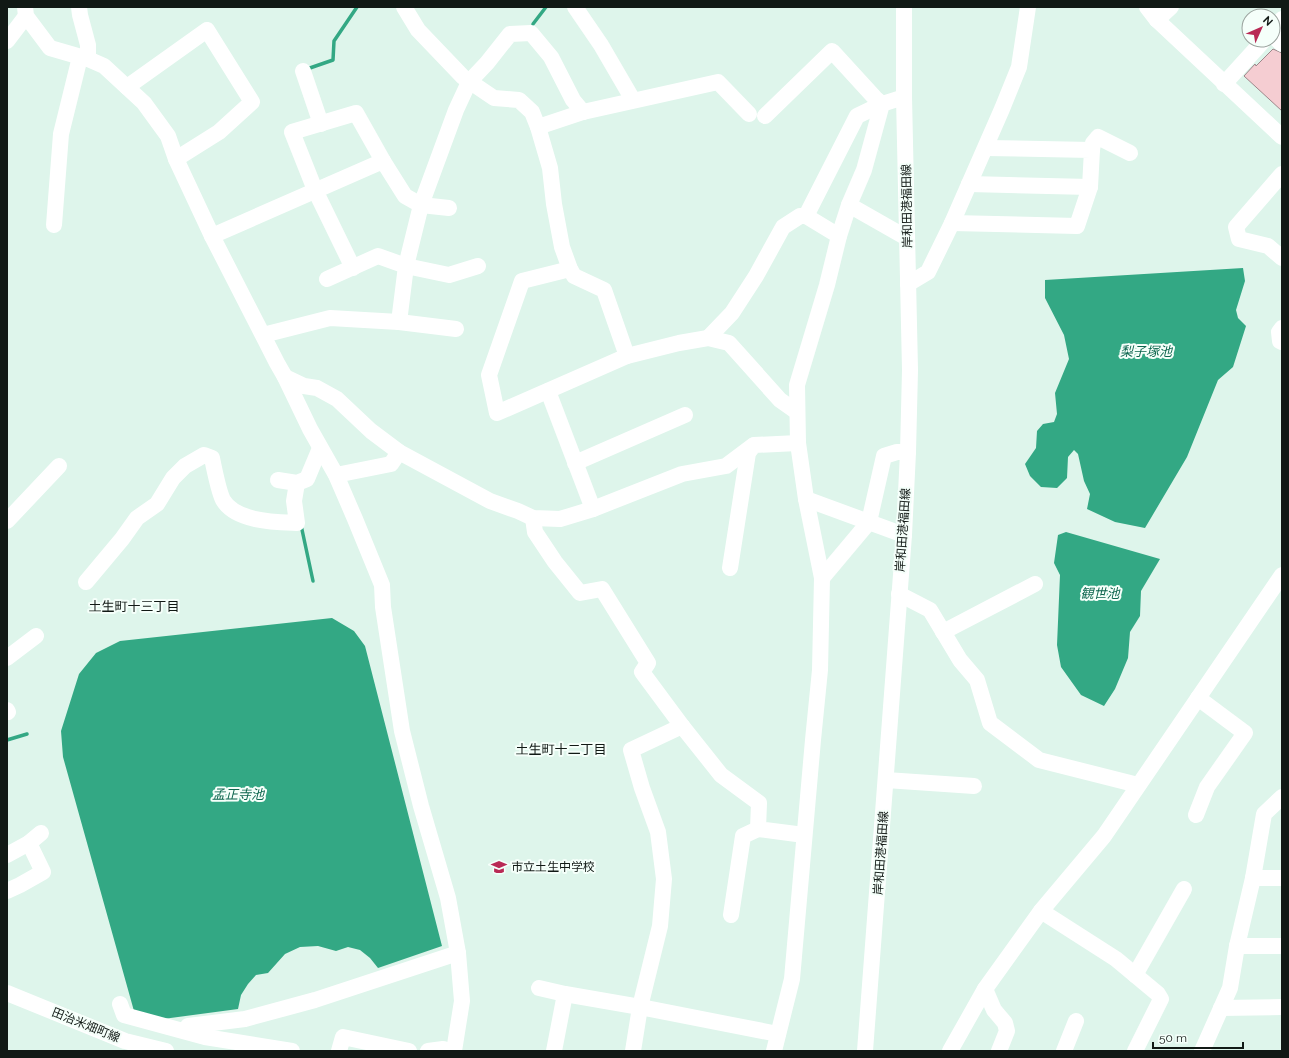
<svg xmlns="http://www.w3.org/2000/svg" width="1289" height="1058" viewBox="0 0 1289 1058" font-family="Raleway,'Noto Sans JP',sans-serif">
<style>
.water{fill:#33a884}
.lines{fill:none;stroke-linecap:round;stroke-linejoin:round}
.stream{stroke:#33a884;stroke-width:3.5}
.building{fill:#f5cdd2;stroke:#9d868a}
.minor{stroke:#fff;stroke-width:16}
.labels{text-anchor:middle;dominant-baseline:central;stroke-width:4;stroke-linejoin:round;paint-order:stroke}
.street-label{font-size:12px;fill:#111915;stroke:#f5fffa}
.poi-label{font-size:12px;fill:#111915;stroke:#f5fffa;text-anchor:start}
.water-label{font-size:13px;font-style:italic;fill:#0d664e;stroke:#f5fffa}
.neighbourhood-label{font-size:13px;fill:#111915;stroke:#f5fffa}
</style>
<rect width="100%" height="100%" fill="#def5eb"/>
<!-- water -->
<g class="water">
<path d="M1243,268L1245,281L1236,310L1238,318L1246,326L1233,367L1218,380L1187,457L1145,528L1115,522L1087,509L1090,494L1084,481L1078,454L1074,450L1068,457L1067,478L1057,488L1041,487L1030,476L1025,464L1036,448L1037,431L1043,424L1054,422L1057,414L1055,393L1069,359L1064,335L1045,298V280Z"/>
<path d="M1066,532L1160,559L1141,591L1140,616L1130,632L1128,658L1115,689L1104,706L1081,695L1061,667L1057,645L1060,575L1054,563L1058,535Z"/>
<path d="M332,618L354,631L365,646L442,946L378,968L370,958L360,950L348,947L336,951L318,946L300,947L285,954L268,973L256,975L248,984L241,995L238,1009L163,1019L134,1011L63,757L61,731L79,674L96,653L120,641Z"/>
</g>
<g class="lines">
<!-- stream -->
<g class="stream">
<path d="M533,24L546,7"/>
<path d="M307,69L333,60L334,41L357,7"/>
<path d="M301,525L313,581"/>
<path d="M7,740L27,734"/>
</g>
</g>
<!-- building -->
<path class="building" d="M1273,49L1282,53V111L1244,76L1255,64L1256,66Z"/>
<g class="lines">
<!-- minor -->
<g class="minor">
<path d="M25,7L26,16L50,48L88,59L104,66L144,103L168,136L176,159L212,236L277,363L285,377L310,429L336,475L355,519L382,585L383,607L402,731L421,806L448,898L458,953L462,1001L454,1051"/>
<path d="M79,7L80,15L88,45V59"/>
<path d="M404,7L418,30L463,77L494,98L519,100L532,112L538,127L550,168L554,204L562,247L570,269L574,276L604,290L627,356L679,343L708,338L729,343L780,400L797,412"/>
<path d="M575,7L601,45L633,100"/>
<path d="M1147,7L1157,20L1282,137"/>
<path d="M1157,20L1171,7"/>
<path d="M1273,30L1282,19"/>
<path d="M1273,36L1282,44"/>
<path d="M7,41L26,16"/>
<path d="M303,71L321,124"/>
<path d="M1224,84L1264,40"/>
<path d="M127,87L207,30L252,102L219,132L176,159"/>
<path d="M765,116L832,51L875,98L882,104L857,116L806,216"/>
<path d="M538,127L583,112L718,82L749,114"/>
<path d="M1092,150L1093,143L1098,137L1130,153"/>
<path d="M1282,174L1236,227L1239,239L1268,246L1282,258"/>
<path d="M969,184L1090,187"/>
<path d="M849,205L907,238"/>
<path d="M952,223L1077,226L1090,187L1092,150L986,148"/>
<path d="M54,225L61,134L80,57"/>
<path d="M212,236L383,161L405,196L421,205L449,208"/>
<path d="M353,268L315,190L292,132L356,113L383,161"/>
<path d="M570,269L522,281L489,375L497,413L627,356"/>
<path d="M327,279L378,256L406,266L449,275L478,266"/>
<path d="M908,284L928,272L952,223L1002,109L1019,67L1028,7"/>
<path d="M399,322L406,266L421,205L456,110L469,82L487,63L510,34L531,33L551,57L573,100L583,112"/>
<path d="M1282,328L1279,332L1280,341L1282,342"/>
<path d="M263,335L330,318L399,322L456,329"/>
<path d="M708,338L732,313L756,276L783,227L800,216H806L839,236"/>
<path d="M285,377L304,386L317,388L337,399L371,431L399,452L490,501L518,511L533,518L560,519L593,509L682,474L726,466L754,445"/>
<path d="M548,391L593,509"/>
<path d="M575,463L685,415"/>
<path d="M336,475L391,464L399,452"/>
<path d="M278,480L297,483L307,479L320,448"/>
<path d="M806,499L904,535"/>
<path d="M533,518L535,532L555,562L580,593L602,589L648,663L642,672L682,726L721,775L759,803L758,829L804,835"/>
<path d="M7,521L59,466"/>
<path d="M730,568L748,453L754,445L798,443"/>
<path d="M822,578L869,522L884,456L897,452H908"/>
<path d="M86,582L122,539L137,518L157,504L173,478L185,466L204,455L212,458C214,468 219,492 223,500C236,522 276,522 297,523L294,501L297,483"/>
<path d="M899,594L930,610L960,660L977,680L990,723L1039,760L1138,785"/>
<path d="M943,632L1035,584"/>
<path d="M7,658L36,636"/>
<path d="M7,710L8,712"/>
<path d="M886,780L974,786"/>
<path d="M1196,815L1207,787L1245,733L1198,698"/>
<path d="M7,855L29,843L41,833"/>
<path d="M1253,878H1282"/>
<path d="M7,891L20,885L43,872L29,843"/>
<path d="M1041,911L1116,959L1158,994L1161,999L1135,1051"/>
<path d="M731,915L743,836L758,829"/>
<path d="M1237,946H1282"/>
<path d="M1135,975L1184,889"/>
<path d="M539,988L565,994L640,1007L778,1034"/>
<path d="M985,989L994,1010L1005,1023L1007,1031L999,1051"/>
<path d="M7,993L125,1041L166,1051"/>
<path d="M120,1004L124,1015L205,1037L292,1051"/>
<path d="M1221,1008L1282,1007"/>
<path d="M188,1026L245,1019L315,1000L458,953"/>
<path d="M339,1051L343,1037L409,1051"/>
<path d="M428,1051L443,1049L450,1051"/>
<path d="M554,1051L565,994"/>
<path d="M633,1051L640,1007L660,926L664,879L658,832L642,788L631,750L682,726"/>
<path d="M774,1051L792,979L813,740L820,670L822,578L806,499L798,443L797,385L827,285L839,236L849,205L864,170L882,104L904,97"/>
<path d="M865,1051L904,535L908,452L910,370L904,97V7"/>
<path d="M950,1051L985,989L1041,911L1104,836L1282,575"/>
<path d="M1064,1051L1076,1021"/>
<path d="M1202,1051L1230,988L1237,946L1253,878L1264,814L1282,797"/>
</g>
</g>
<!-- icons -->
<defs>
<symbol id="school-bare" viewBox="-9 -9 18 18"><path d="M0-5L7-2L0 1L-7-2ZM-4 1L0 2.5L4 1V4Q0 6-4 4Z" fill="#b92955" stroke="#f5fffa" stroke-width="2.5" paint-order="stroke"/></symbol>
</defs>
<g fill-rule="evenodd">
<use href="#school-bare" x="488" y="856" width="22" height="22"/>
</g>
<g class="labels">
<!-- street labels -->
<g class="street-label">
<text transform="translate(907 206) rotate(-91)">岸和田港福田線</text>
<text transform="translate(903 530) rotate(-86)">岸和田港福田線</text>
<text transform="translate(881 853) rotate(-86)">岸和田港福田線</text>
<text transform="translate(86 1025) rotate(22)">田治米畑町線</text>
</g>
<!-- poi labels -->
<g class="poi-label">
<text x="511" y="867">市立土生中学校</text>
</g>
<!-- water labels -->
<g class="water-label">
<text x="1146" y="351">梨子塚池</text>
<text x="1100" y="593">観世池</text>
<text x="238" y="794">孟正寺池</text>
</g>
<!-- neighbourhood labels -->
<g class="neighbourhood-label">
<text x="134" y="606">土生町十三丁目</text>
<text x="561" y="749">土生町十二丁目</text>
</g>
</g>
<!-- border -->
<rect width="1289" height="1058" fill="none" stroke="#111915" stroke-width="16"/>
<!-- north arrow -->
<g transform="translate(1261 28) rotate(45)"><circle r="19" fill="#f5fffa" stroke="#9aa39e"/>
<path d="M0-3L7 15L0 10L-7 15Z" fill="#b92955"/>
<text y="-6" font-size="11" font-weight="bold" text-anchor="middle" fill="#111915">N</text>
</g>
<!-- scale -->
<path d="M1153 1042v6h90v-6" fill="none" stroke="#111915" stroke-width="2"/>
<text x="1159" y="1042" font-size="12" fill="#111915" stroke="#f5fffa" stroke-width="3" paint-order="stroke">50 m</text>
</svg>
